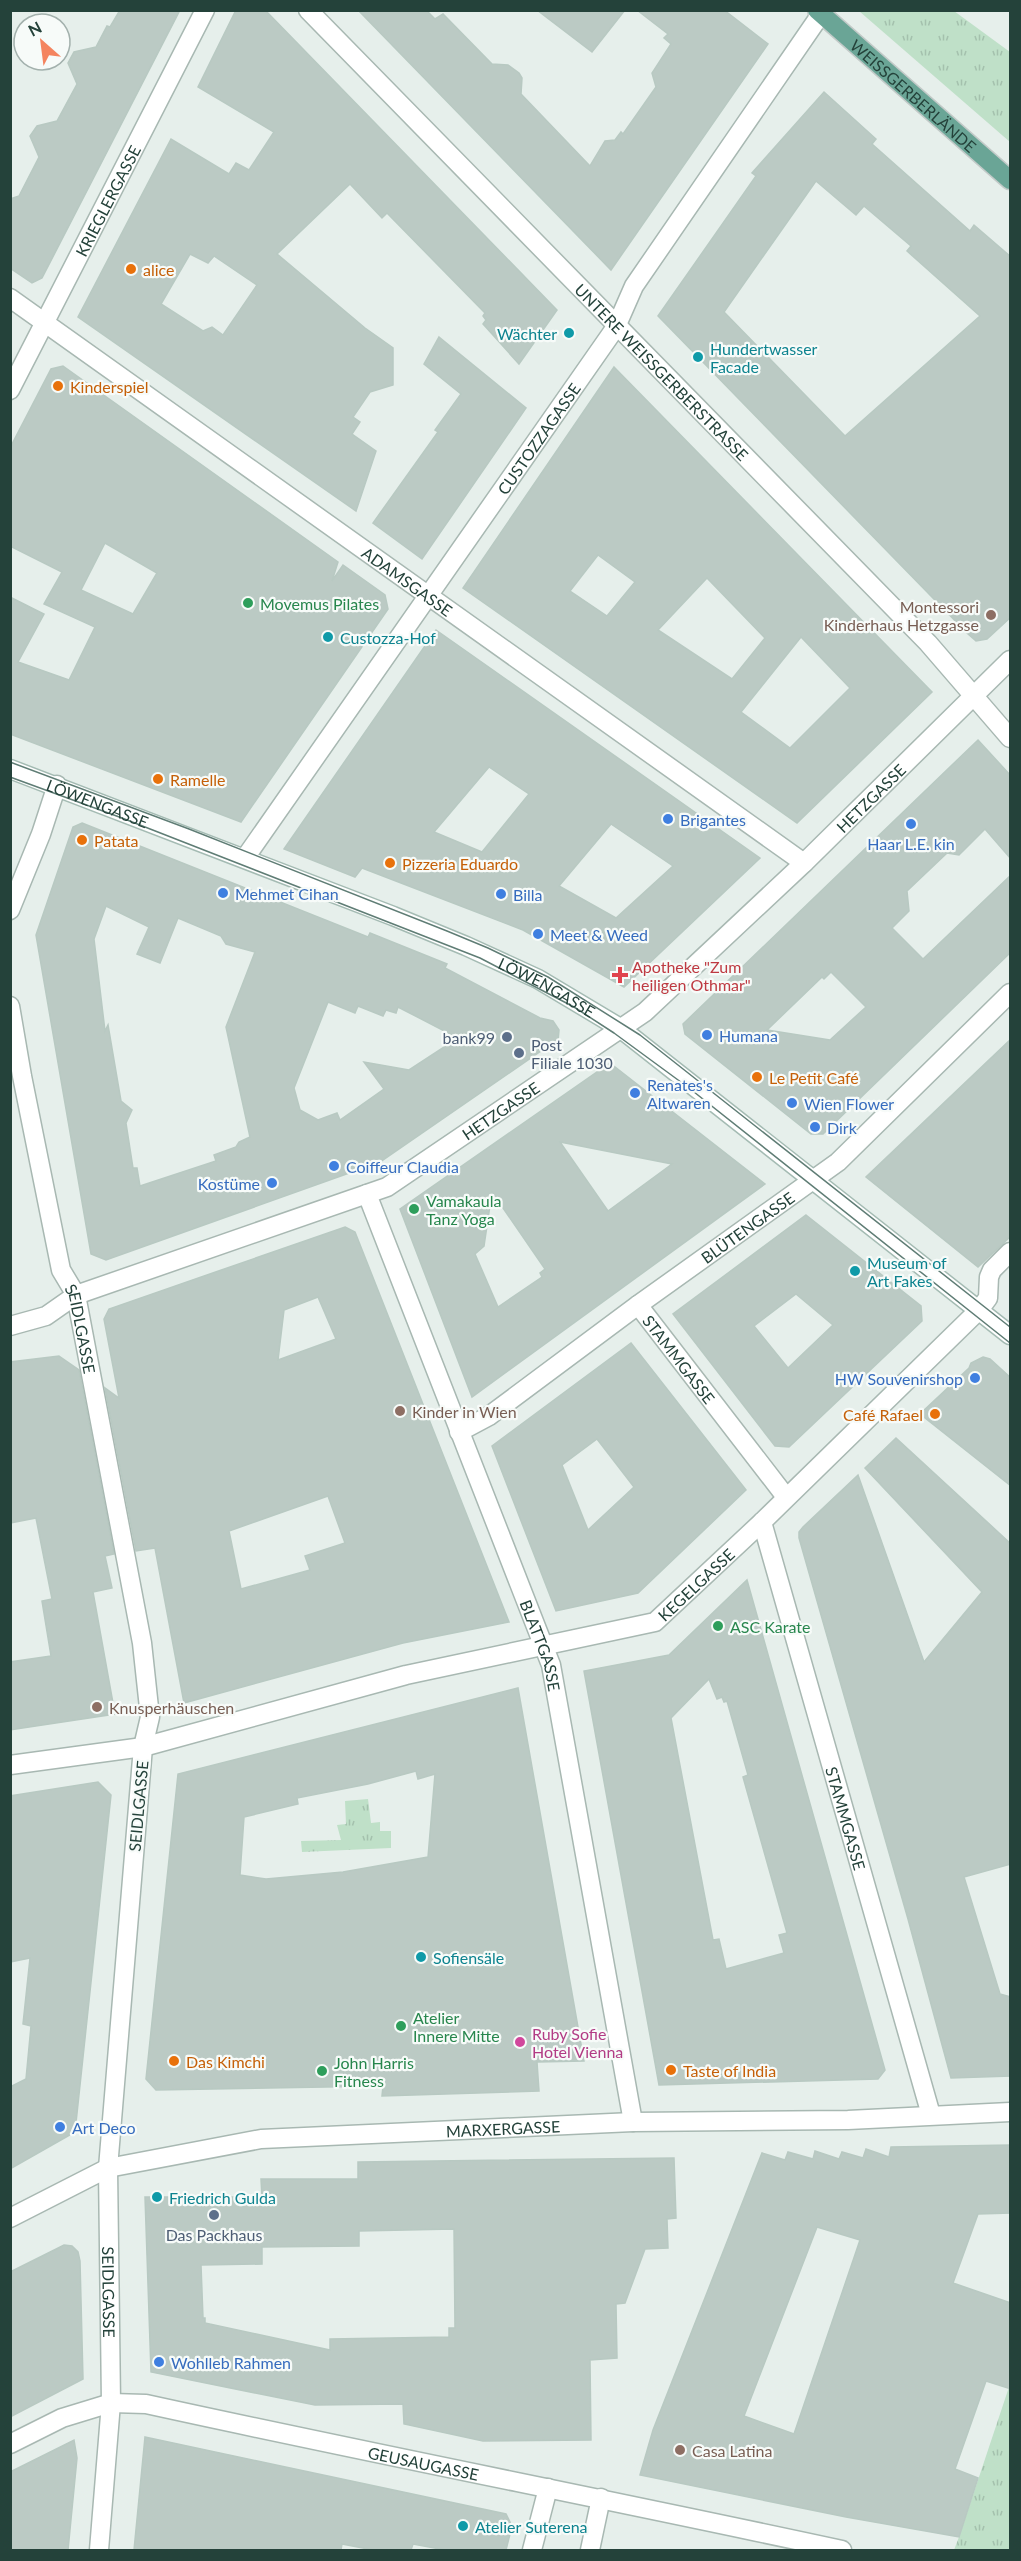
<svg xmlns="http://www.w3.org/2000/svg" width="1021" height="2561" viewBox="0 0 1021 2561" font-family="Lato,sans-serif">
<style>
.grass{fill:url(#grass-tufts)}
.building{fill:#bbcac4;stroke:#b8c9c2;stroke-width:1.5;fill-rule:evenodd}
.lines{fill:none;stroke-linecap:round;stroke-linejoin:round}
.street-casing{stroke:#a8b8b2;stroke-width:21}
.secondary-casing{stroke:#a4bbb3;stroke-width:21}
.primary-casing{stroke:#c2cac8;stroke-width:21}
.street{stroke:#fff;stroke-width:18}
.secondary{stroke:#fff;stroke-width:18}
.primary{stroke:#6aa596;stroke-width:18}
.tram{stroke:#5f7d75;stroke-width:1.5}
.food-dot{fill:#e8710a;stroke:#f7fbf9;stroke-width:2}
.culture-dot{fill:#0f9aa8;stroke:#f7fbf9;stroke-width:2}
.leisure-dot{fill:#2e9e5b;stroke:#f7fbf9;stroke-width:2}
.education-dot{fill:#8d6e63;stroke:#f7fbf9;stroke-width:2}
.shop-dot{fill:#3f7fe0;stroke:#f7fbf9;stroke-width:2}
.health-dot{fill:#e0444e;stroke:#f7fbf9;stroke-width:2}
.service-dot{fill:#5c6f8a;stroke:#f7fbf9;stroke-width:2}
.hotel-dot{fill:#d1479c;stroke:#f7fbf9;stroke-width:2}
.labels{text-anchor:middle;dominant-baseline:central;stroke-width:4.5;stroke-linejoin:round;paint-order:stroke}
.street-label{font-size:16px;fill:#24423a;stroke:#f7fbf9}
.food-label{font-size:16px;fill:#c56008;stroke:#f7fbf9;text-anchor:start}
.culture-label{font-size:16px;fill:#0d838f;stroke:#f7fbf9;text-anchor:start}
.leisure-label{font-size:16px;fill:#27864d;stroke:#f7fbf9;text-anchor:start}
.education-label{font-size:16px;fill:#785e54;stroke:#f7fbf9;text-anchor:start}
.shop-label{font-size:16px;fill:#366cbe;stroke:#f7fbf9;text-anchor:start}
.health-label{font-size:16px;fill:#be3a42;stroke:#f7fbf9;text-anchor:start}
.service-label{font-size:16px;fill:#4e5e75;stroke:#f7fbf9;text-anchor:end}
.hotel-label{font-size:16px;fill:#b23c85;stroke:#f7fbf9;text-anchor:start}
</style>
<defs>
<pattern id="grass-tufts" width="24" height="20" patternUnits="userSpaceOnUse" patternTransform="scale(1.5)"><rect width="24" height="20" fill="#bfe0c8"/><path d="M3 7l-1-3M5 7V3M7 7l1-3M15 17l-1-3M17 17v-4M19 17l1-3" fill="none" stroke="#a4c1ad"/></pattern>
</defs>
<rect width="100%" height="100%" fill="#e6efeb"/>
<!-- grass -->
<g class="grass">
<path d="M859,11H954L1010,52V142Z"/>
<path d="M368,1799L371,1823L380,1822V1831H391V1848L302,1852L301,1841L341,1840L337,1825L346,1824L345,1801Z"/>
<path d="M1010,2384V2550H954L959,2537Z"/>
</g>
<!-- building -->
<g class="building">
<path d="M120,10H180L42,278L32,283L10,268V199L19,196L39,157L30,136L37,126L57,121L77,84L68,63L74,52L96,47L107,26L110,27Z"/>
<path d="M236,10H265L557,310L519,364L483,324L486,320L483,316L485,313L387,213L382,218L350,184L277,254L365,328L393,348V385L370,392L353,417L360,422L352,434L376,451L356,511L78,317L171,139L229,174L236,163L249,170L274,132L198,87ZM190,254L208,263L214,256L257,285L223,335L212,327L203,331L161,304Z"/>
<path d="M358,10H426L435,19L443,14L492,64L508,65L519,73L522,78L521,94L590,166L605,141L615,140L621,132L623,134L656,87L652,73L671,44L664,38L668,34L637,10H724L768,44L611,270Z"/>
<path d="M537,10H625L592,52Z"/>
<path d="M824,92L876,139L872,144L970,231L974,225L1011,257V617L987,639L976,641L968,634L658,316L756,176L752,173ZM816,181L856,215L864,206L911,246L907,251L980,316L845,436L724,312Z"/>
<path d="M439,337L526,408L422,559L373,523L438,432L435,430L461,394L424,364Z"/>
<path d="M63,366L338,562L332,581L343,565L385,595L388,609L241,822L10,734V597L44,614L18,662L69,680L95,627L44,604L62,572L10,546V448L51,369ZM105,543L157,573L133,614L81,590Z"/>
<path d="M614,367L932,692L797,823L463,588ZM598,555L635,582L607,616L570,591ZM707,578L765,638L732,679L658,630ZM801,637L850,688L790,748L741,712Z"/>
<path d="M436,630L760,858L624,987L523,930L362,868L355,877L284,849ZM489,767L529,794L482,852L434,832ZM611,824L673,866L616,918L559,886Z"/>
<path d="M978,740L1011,776V859L985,829L959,855L947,853L907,891L909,911L892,928L923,959L1011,875V952L823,1134H811L685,1034L683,1024ZM831,972L866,1007L830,1040L767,1030L822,977L824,979Z"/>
<path d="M82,823L368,937L370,933L447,964L445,968L540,1018L553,1021L559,1030L558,1041L554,1046L544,1049L380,1162L106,1260L91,1254L36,935L73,827ZM106,906L149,927L137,954L160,963L178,918L221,936L226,944L255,952L226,1027L250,1137L239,1142L236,1147L214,1155L216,1161L140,1186L137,1168H133L126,1123L132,1110L121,1101L108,1025L105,1031L94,939ZM328,1002L355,1013L358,1006L383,1016L386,1010L396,1013L398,1007L458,1038L409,1070L364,1062L384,1089L340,1120L337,1113L318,1120L300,1110L294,1088Z"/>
<path d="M1011,1039V1236L978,1267L866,1177Z"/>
<path d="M610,1063L765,1184L472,1397L400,1209ZM560,1142L672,1164L608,1211ZM492,1192L545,1269L540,1273L542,1277L498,1307L475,1254L484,1246Z"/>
<path d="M806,1215L921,1306L922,1321L789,1447L775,1446L673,1314ZM796,1294L833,1325L788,1368L754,1326Z"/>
<path d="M345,1227L355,1232L509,1622L403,1643L184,1703L155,1548L136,1551L105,1388L119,1398L104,1319L109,1309ZM318,1297L336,1339L278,1360L284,1310ZM328,1496L345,1543L305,1556L310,1570L241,1589L229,1531Z"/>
<path d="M631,1343L746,1490L638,1593L556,1611L492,1446ZM597,1439L634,1487L588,1530L562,1465Z"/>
<path d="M59,1356L79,1370L114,1554L105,1556L112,1588L93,1592L115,1714L10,1730V1662L51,1656L42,1601L52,1599L36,1518L10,1523V1362Z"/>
<path d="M983,1357L990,1359L1011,1378V1486L920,1414L969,1368L971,1363Z"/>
<path d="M896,1438L1011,1544V1864L964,1877L1000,1994L1011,1997V2076L951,2078L908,1919L799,1538V1532L803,1527L858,1475L924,1662L982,1592L865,1468Z"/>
<path d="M747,1580L885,2070L878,2079L659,2085L584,1671L669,1655ZM709,1679L717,1699L722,1697L724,1702L727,1701L748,1775L743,1777L787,1933L779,1935L784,1953L726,1969L719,1939L713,1940L671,1718Z"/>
<path d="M518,1688L584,2061L537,2062L539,2091L382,2096L383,2086L156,2090L146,2079L178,1774ZM416,1771L418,1779L435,1774L428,1857L343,1872L266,1879L240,1875L244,1817L298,1804L297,1798L368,1784Z"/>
<path d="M98,1782L111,1795L75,2132L10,2169V2087L26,2079L31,2026L23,2024L30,1958L10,1962V1796Z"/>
<path d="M1011,2145V2213L978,2214L953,2283L1011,2303V2389L986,2381L955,2469L978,2478L959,2537L846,2517L640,2475L653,2430L762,2153L785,2160L788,2152L813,2159L815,2151L839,2159L842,2152L863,2158L866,2149L889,2157L891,2147ZM817,2227L860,2240L794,2434L744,2416Z"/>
<path d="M674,2158L676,2218L667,2219L668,2248L645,2249L625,2303L616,2304L617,2358L590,2360L591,2440L483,2441L404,2424L403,2404L315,2405L151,2372L145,2197H262L261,2179H358V2162ZM454,2229L455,2328H449V2337L330,2339V2350L205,2323V2318H203L201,2265L262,2264V2247L359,2246V2231Z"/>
<path d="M64,2245L72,2246L78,2252L80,2261L83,2379L10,2417V2272Z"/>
<path d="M145,2437L506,2514L512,2526L506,2550H445L413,2544L411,2550H373L342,2544L341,2550H134Z"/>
<path d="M74,2440L77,2458L68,2550H10V2472Z"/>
</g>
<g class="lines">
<defs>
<g id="street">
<path id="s1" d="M308,10L928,643L1010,738"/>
<path id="s2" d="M10,298L804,863"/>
<path id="s3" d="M10,390L205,10"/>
<path id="s4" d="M245,858L616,327L634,286L821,14"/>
<path d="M10,910L41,834L57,785"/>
<path id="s5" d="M10,1006L22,1076L61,1270L76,1295L142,1643L150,1717L143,1747L108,2168L111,2403L99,2550"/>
<path id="s6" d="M367,1194L551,1665L633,2122"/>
<path id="s7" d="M638,1305L786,1497"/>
<path id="s8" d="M10,1326L46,1316L76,1295L387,1187L645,1012L804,863L1010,660"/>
<path id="s9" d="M459,1432L489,1416L638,1305L838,1162L1010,993"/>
<path id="s10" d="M762,1522L931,2115"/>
<path id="s11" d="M10,1765L143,1747L406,1675L655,1622L762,1522L979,1310L988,1298L989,1277L992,1270L1010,1252"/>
<path id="s12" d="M10,2218L108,2168L261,2139L633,2122L848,2120L1010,2112"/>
<path id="s13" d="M10,2444L62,2418L111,2403L146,2404C378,2455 611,2500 842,2550"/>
<path d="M532,2550L548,2488"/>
<path d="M590,2550L601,2498"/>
</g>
<g id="secondary">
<path id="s14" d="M10,769L393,916L466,946L538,979L620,1028L1010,1335"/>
</g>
<g id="primary">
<path id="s15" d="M817,10L1010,180"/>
</g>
</defs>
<!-- street casing -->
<use href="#street" class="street-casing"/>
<!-- secondary casing -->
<use href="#secondary" class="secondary-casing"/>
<!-- primary casing -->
<use href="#primary" class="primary-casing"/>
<!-- street -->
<use href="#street" class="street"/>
<!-- secondary -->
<use href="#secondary" class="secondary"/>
<!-- primary -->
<use href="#primary" class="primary"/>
<!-- tram -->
<g class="tram">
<path d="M10,762L189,829L447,931L488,948L548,977L640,1035L1010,1327"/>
<path d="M10,777L122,818L480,958L574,1007L614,1033L689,1088L1010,1343"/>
</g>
</g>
<!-- markers -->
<g class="food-dot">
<circle cx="131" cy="269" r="6"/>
<circle cx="58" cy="386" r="6"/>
<circle cx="158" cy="779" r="6"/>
<circle cx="82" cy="840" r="6"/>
<circle cx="390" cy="863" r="6"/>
<circle cx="757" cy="1077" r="6"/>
<circle cx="935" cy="1414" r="6"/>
<circle cx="174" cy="2061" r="6"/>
<circle cx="671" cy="2070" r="6"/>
</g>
<g class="culture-dot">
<circle cx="569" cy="333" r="6"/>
<circle cx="698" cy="357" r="6"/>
<circle cx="328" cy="637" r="6"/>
<circle cx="855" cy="1271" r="6"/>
<circle cx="421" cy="1957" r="6"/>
<circle cx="157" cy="2197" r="6"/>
<circle cx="463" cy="2526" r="6"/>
</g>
<g class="leisure-dot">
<circle cx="248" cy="603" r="6"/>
<circle cx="414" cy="1209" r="6"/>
<circle cx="718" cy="1626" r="6"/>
<circle cx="401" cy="2026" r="6"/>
<circle cx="322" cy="2071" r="6"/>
</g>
<g class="education-dot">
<circle cx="991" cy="615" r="6"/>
<circle cx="400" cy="1411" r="6"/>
<circle cx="97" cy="1707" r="6"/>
<circle cx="680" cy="2450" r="6"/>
</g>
<g class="shop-dot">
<circle cx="668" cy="819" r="6"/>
<circle cx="911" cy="824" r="6"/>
<circle cx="223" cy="893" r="6"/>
<circle cx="501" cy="894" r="6"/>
<circle cx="538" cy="934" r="6"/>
<circle cx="707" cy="1035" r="6"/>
<circle cx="635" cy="1093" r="6"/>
<circle cx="792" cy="1103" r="6"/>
<circle cx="815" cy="1127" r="6"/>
<circle cx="334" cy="1166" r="6"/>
<circle cx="272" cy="1183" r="6"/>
<circle cx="975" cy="1378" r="6"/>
<circle cx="60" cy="2127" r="6"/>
<circle cx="159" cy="2362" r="6"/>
</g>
<path class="health-dot" d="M617 966h6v6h6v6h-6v6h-6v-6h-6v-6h6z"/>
<g class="service-dot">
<circle cx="507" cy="1037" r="6"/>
<circle cx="519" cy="1053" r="6"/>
<circle cx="214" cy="2215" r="6"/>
</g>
<circle class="hotel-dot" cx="520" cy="2042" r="6"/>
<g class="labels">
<!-- street labels -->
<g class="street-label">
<text stroke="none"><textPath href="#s15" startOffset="129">WEISSGERBERLÄNDE</textPath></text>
<text stroke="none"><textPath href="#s3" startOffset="213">KRIEGLERGASSE</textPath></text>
<text stroke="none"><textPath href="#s1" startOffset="506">UNTERE WEISSGERBERSTRASSE</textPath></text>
<text stroke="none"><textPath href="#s4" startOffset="512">CUSTOZZAGASSE</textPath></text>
<text stroke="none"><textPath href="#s2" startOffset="488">ADAMSGASSE</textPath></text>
<text stroke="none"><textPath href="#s8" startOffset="1026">HETZGASSE</textPath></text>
<text stroke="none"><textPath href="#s14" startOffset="94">LÖWENGASSE</textPath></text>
<text stroke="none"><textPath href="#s14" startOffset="580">LÖWENGASSE</textPath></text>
<text stroke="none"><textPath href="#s8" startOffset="540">HETZGASSE</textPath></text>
<text stroke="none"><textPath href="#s9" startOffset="354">BLÜTENGASSE</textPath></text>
<text stroke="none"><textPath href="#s5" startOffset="332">SEIDLGASSE</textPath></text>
<text stroke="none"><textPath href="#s7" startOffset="68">STAMMGASSE</textPath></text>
<text stroke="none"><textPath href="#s11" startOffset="717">KEGELGASSE</textPath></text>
<text stroke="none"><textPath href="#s6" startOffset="484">BLATTGASSE</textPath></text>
<text transform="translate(138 1806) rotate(-85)">SEIDLGASSE</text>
<text stroke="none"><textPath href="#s10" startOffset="308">STAMMGASSE</textPath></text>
<text stroke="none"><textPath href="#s12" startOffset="508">MARXERGASSE</textPath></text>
<text stroke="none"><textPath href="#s5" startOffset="1304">SEIDLGASSE</textPath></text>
<text stroke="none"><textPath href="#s13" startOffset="428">GEUSAUGASSE</textPath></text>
</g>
<!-- food labels -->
<g class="food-label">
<text x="143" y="269">alice</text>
<text x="70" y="386">Kinderspiel</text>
<text x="170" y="779">Ramelle</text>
<text x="94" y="840">Patata</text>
<text x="402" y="863">Pizzeria Eduardo</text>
<text x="769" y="1077">Le Petit Café</text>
<text x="923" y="1414" text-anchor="end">Café Rafael</text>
<text x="186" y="2061">Das Kimchi</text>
<text x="683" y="2070">Taste of India</text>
</g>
<!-- culture labels -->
<g class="culture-label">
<text x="557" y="333" text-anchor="end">Wächter</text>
<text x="710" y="348">Hundertwasser<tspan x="710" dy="18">Facade</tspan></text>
<text x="340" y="637">Custozza-Hof</text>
<text x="867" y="1262">Museum of<tspan x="867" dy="18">Art Fakes</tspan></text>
<text x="433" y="1957">Sofiensäle</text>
<text x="169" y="2197">Friedrich Gulda</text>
<text x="475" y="2526">Atelier Suterena</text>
</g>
<!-- leisure labels -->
<g class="leisure-label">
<text x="260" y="603">Movemus Pilates</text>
<text x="426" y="1200">Vamakaula<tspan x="426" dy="18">Tanz Yoga</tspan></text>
<text x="730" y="1626">ASC Karate</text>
<text x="413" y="2017">Atelier<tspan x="413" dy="18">Innere Mitte</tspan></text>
<text x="334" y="2062">John Harris<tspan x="334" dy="18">Fitness</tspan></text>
</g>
<!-- education labels -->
<g class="education-label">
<text x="979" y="606" text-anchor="end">Montessori<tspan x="979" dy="18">Kinderhaus Hetzgasse</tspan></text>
<text x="412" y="1411">Kinder in Wien</text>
<text x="109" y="1707">Knusperhäuschen</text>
<text x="692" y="2450">Casa Latina</text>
</g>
<!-- shop labels -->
<g class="shop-label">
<text x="680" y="819">Brigantes</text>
<text x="911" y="843" text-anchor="middle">Haar L.E. kin</text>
<text x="235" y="893">Mehmet Cihan</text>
<text x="513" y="894">Billa</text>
<text x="550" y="934">Meet &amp; Weed</text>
<text x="719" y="1035">Humana</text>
<text x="647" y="1084">Renates's<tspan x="647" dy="18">Altwaren</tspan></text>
<text x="804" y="1103">Wien Flower</text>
<text x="827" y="1127">Dirk</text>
<text x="346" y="1166">Coiffeur Claudia</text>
<text x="260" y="1183" text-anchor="end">Kostüme</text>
<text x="963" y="1378" text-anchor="end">HW Souvenirshop</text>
<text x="72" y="2127">Art Deco</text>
<text x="171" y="2362">Wohlleb Rahmen</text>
</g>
<!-- health labels -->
<g class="health-label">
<text x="632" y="966">Apotheke "Zum<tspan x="632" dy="18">heiligen Othmar"</tspan></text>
</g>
<!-- service labels -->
<g class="service-label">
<text x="495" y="1037">bank99</text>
<text x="531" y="1044" text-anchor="start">Post<tspan x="531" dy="18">Filiale 1030</tspan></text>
<text x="214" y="2234" text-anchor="middle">Das Packhaus</text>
</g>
<!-- hotel labels -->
<g class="hotel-label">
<text x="532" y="2033">Ruby Sofie<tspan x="532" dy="18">Hotel Vienna</tspan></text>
</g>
</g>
<!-- border -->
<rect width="1021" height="2561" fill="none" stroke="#24423a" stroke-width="24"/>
<!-- north arrow -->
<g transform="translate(42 42) rotate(332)"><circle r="28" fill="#f7fbf9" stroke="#a3b1ad" stroke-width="1.5"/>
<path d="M0-4.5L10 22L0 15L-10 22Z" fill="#f4845f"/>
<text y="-9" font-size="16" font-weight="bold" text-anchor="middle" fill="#24423a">N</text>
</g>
</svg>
